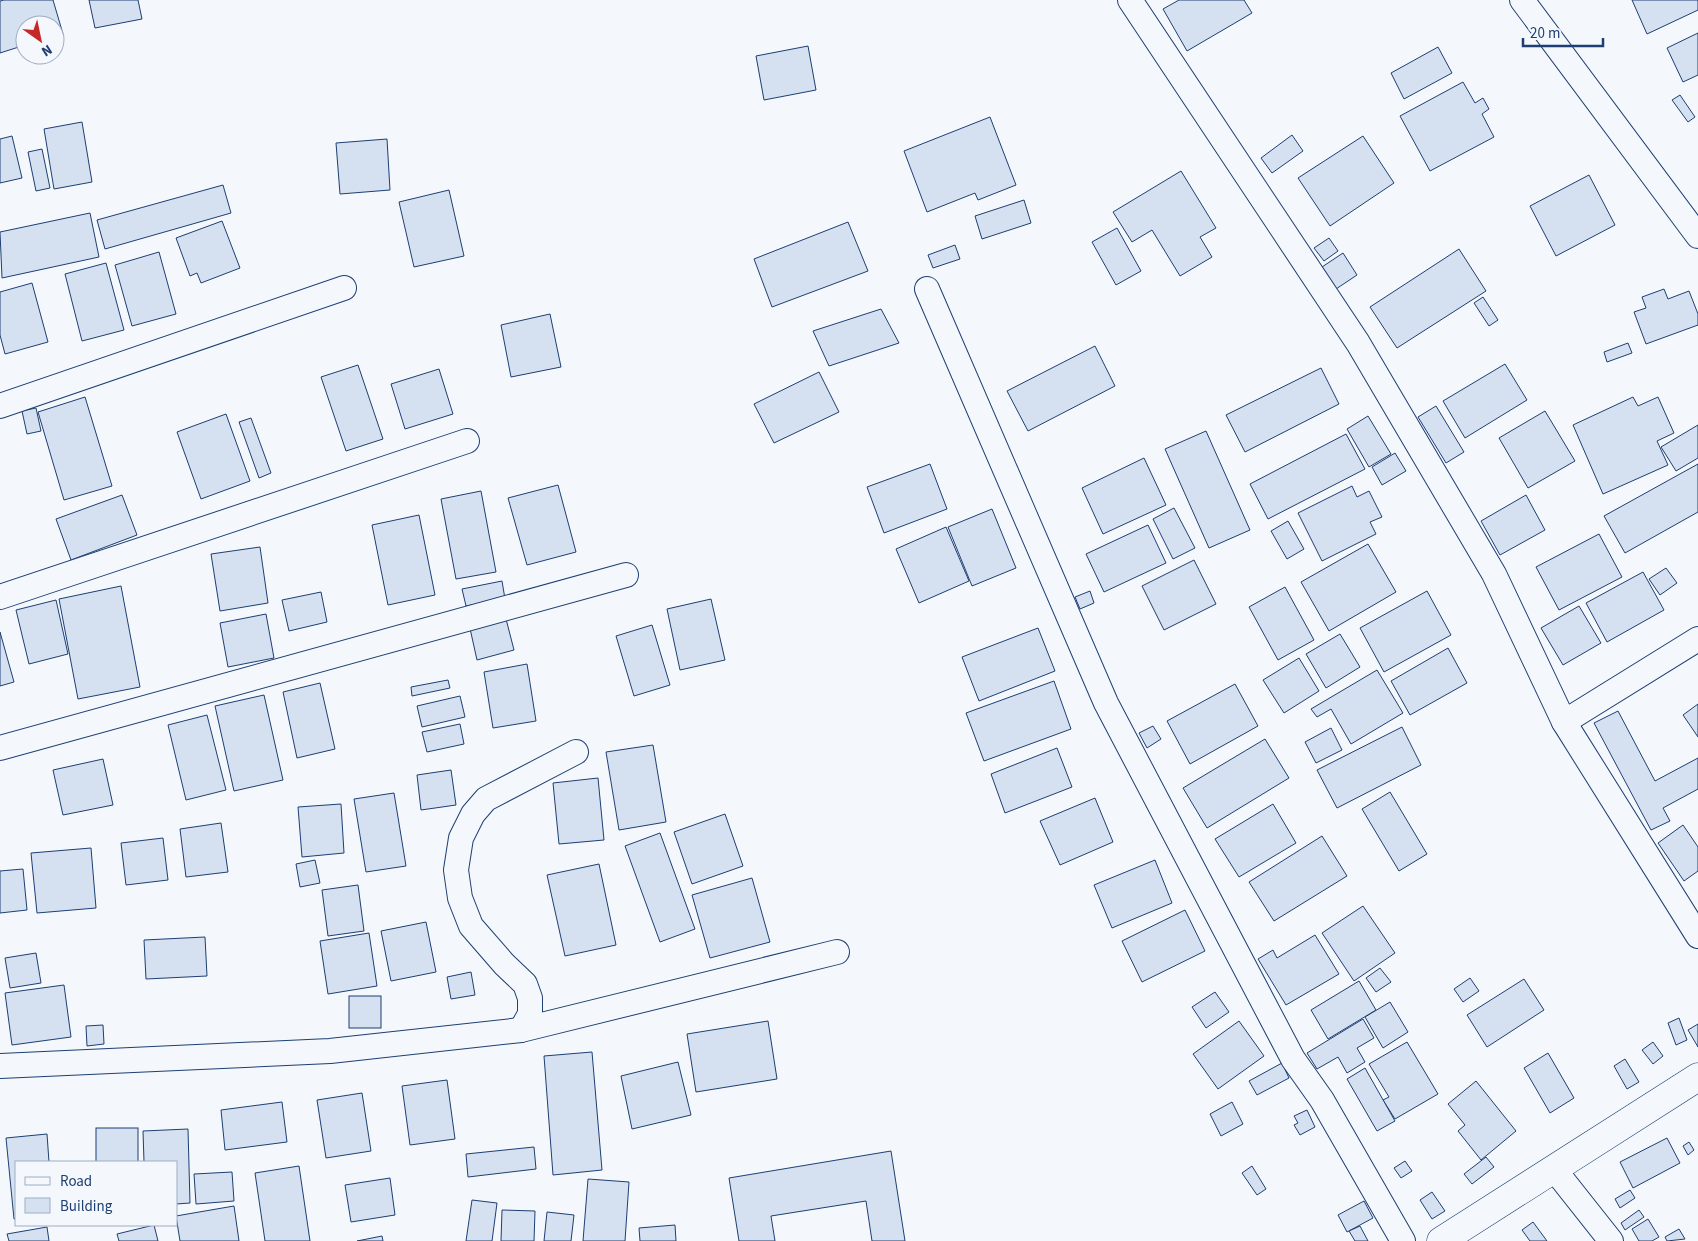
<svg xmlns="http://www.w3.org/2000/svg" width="1698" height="1241" viewBox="0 0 1698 1241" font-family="'Source Sans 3',sans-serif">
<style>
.building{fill:#d5e0f0;stroke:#1d3f73}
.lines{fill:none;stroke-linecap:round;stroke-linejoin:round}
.minor-casing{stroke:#1d3f73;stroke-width:26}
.tertiary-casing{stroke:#1d3f73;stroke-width:29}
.minor{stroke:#f4f7fb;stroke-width:24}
.tertiary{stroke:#f4f7fb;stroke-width:28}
</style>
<rect width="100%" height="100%" fill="#f4f7fb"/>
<!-- building -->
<g class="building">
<path d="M4,0H53L63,34L55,37V25H25V45L0,53V1Z"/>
<path d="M89,0H138L142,19L95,28Z"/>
<path d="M1179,0H1244L1252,13L1187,51L1163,9Z"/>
<path d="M1632,0H1698V10L1647,34Z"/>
<path d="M1698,33V75L1683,82L1667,48Z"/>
<path d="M808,46L816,90L764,100L756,56Z"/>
<path d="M1438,47L1452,73L1404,99L1391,73Z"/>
<path d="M1463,82L1475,103L1483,98L1489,109L1482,114L1494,137L1430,171L1400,116Z"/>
<path d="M1680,95L1695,117L1688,122L1672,100Z"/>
<path d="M990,117L1016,185L978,200L975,193L927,212L904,151Z"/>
<path d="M82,122L92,182L54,189L44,129Z"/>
<path d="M1292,135L1303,151L1272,173L1261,158Z"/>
<path d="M12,136L22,178L0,183V139Z"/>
<path d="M1363,136L1394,183L1330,226L1298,178Z"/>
<path d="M387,139L390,190L340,194L336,143Z"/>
<path d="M42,149L50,188L36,191L28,152Z"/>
<path d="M1181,171L1216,228L1200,237L1212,257L1180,276L1152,230L1132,242L1113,212Z"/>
<path d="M1589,175L1615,225L1556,256L1530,206Z"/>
<path d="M223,185L231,213L105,249L97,220Z"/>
<path d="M449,190L464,256L414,267L399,202Z"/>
<path d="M1024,200L1031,223L982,239L975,216Z"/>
<path d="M90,213L99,257L2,278L0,232Z"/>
<path d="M222,221L240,268L201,283L197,273L190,276L176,238Z"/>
<path d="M848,222L868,271L772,307L754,259Z"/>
<path d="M1117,228L1141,271L1116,285L1092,242Z"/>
<path d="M1329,238L1338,251L1324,261L1314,248Z"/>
<path d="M955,245L960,259L933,268L928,255Z"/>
<path d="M1459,249L1486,291L1397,348L1370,307Z"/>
<path d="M159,252L176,314L132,326L115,265Z"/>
<path d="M1343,253L1357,275L1336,289L1322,267Z"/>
<path d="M106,263L124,330L82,341L65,274Z"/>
<path d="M32,283L48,342L5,354L0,335V292Z"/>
<path d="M1664,289L1668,299L1689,291L1698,314V325L1646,344L1634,312L1646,308L1642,297Z"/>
<path d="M1483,297L1498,320L1489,326L1474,303Z"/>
<path d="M881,309L899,343L829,366L813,331Z"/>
<path d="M550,314L561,367L511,377L501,325Z"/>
<path d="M1628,343L1632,353L1607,362L1604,352Z"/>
<path d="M1095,346L1115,386L1028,431L1007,391Z"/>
<path d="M1505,364L1527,400L1465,438L1443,401Z"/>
<path d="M358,365L383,439L346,451L321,377Z"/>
<path d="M1321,368L1339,404L1245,452L1226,415Z"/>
<path d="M439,369L453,414L405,429L391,384Z"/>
<path d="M819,372L839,412L774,443L754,404Z"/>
<path d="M85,397L112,486L64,500L38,412Z"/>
<path d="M1633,397L1638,406L1658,397L1674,433L1657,441L1668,465L1603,494L1573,425Z"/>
<path d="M1436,406L1464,452L1446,463L1418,417Z"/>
<path d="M36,408L41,431L27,434L22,411Z"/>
<path d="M1545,411L1575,461L1528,488L1499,438Z"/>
<path d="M226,414L250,481L201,499L177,432Z"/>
<path d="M1368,416L1391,454L1369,467L1347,429Z"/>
<path d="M251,418L271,473L259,478L239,422Z"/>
<path d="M1698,425V458L1676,471L1661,447Z"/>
<path d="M1206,431L1250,530L1209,548L1165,449Z"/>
<path d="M1346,434L1365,469L1268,519L1250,484Z"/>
<path d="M1395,453L1406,471L1382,485L1372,467Z"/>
<path d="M1144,458L1166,505L1103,534L1082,488Z"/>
<path d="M930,464L947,509L884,533L867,487Z"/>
<path d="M1698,464V512L1625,553L1604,516Z"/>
<path d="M558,485L576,552L527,565L508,498Z"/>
<path d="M1352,486L1357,497L1369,491L1382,517L1370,522L1376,534L1322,561L1298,513Z"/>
<path d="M481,491L496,572L456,579L441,499Z"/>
<path d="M122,495L137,535L71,560L56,519Z"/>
<path d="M1526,495L1545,530L1500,555L1481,521Z"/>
<path d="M1174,508L1195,548L1173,559L1153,519Z"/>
<path d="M992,509L1016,568L972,586L948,527Z"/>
<path d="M419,515L435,595L388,605L372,525Z"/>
<path d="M1288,521L1304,549L1287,559L1271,531Z"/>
<path d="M1148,525L1166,563L1104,592L1086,554Z"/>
<path d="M946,527L969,581L919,603L896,549Z"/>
<path d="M1599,534L1622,577L1559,610L1536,567Z"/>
<path d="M1368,544L1396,592L1329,631L1301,582Z"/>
<path d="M260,547L268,603L220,611L211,554Z"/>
<path d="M1194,560L1216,604L1164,630L1142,586Z"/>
<path d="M1666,568L1677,583L1660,595L1649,579Z"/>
<path d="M1643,572L1664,610L1607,642L1586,603Z"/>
<path d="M502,581L505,599L466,606L462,589Z"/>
<path d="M121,586L140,687L78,699L59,599Z"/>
<path d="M1285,587L1314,640L1278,660L1249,607Z"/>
<path d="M1090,591L1094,603L1080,609L1075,597Z"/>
<path d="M1427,591L1451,635L1384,672L1360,628Z"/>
<path d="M321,592L327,622L289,631L282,600Z"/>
<path d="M711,599L725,660L680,670L667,609Z"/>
<path d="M56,600L68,654L29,664L16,610Z"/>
<path d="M1579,606L1601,643L1563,665L1541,628Z"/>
<path d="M266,614L274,658L228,667L220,623Z"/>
<path d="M505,615L514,650L477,660L469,624Z"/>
<path d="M652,625L670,685L634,696L616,636Z"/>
<path d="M1038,628L1055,671L979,701L962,657Z"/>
<path d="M0,632L14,682L0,686Z"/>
<path d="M1340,634L1360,667L1326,688L1306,654Z"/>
<path d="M1448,648L1467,683L1410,715L1391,681Z"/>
<path d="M1299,658L1319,691L1284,713L1263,680Z"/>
<path d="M527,664L536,721L493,728L484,672Z"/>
<path d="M1377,670L1403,713L1351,744L1331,709L1317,717L1311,709Z"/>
<path d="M448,680L450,688L412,696L411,687Z"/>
<path d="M1054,681L1071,729L984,761L966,713Z"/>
<path d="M320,683L335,749L297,758L283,692Z"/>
<path d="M1235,684L1258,726L1190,764L1167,721Z"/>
<path d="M264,695L283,780L234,791L215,706Z"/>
<path d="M460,696L465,717L422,727L417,706Z"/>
<path d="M1698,704V737L1683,715Z"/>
<path d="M1618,711L1655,781L1698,758V789L1663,808L1670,821L1651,830L1594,723Z"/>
<path d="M207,715L226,790L186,800L168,725Z"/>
<path d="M460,724L464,744L427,752L422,732Z"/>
<path d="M1153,726L1161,739L1147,748L1139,733Z"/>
<path d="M1402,727L1421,765L1337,808L1317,770Z"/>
<path d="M1331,728L1342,750L1316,763L1305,742Z"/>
<path d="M1265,739L1289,778L1207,828L1183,788Z"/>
<path d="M653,745L666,822L619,830L606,752Z"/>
<path d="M1057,748L1072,787L1005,813L991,774Z"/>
<path d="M103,759L113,805L63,815L53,770Z"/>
<path d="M451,770L456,805L421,810L417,775Z"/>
<path d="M598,778L604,840L559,844L553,783Z"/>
<path d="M1390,792L1427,854L1399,871L1362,809Z"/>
<path d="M394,793L406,866L366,872L354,799Z"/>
<path d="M1095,798L1113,842L1060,865L1040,821Z"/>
<path d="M341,804L344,853L302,857L298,807Z"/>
<path d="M1273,804L1296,843L1239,877L1215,839Z"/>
<path d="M725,814L743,866L692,884L674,832Z"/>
<path d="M221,823L228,872L186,877L180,829Z"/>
<path d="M1683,825L1698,847V871L1684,881L1658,843Z"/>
<path d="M660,833L695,929L660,942L625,846Z"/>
<path d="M1322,836L1347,876L1274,921L1249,882Z"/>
<path d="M163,838L168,880L126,885L121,843Z"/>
<path d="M91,848L96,908L37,913L31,853Z"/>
<path d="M315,860L320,883L300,887L296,864Z"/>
<path d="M1155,860L1172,903L1112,928L1094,885Z"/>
<path d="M599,864L616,945L565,956L547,875Z"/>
<path d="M23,869L27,910L0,913V871Z"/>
<path d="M752,878L770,942L710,958L692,895Z"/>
<path d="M358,885L364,931L328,936L322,890Z"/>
<path d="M1363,906L1395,953L1354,981L1322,933Z"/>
<path d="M1185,910L1205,951L1142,982L1122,941Z"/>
<path d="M426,922L436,972L391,981L381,931Z"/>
<path d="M369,933L377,986L328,994L320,941Z"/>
<path d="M1315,935L1339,974L1286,1005L1258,959L1273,950L1277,958Z"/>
<path d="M205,937L207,976L146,979L144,940Z"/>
<path d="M36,953L41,983L10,988L5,958Z"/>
<path d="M1380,968L1391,982L1376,992L1366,978Z"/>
<path d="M471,972L475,995L451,999L447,977Z"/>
<path d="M1470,978L1479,991L1463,1002L1454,989Z"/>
<path d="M1524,979L1544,1010L1487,1047L1467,1015Z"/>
<path d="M1359,981L1376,1010L1328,1039L1311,1010Z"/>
<path d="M64,985L71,1037L12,1045L5,993Z"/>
<path d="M1215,992L1229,1012L1206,1028L1192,1007Z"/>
<rect x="349" y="996" width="32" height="32"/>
<path d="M1390,1002L1408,1032L1383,1048L1365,1017Z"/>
<path d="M1679,1018L1687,1040L1676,1045L1668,1023Z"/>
<path d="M1363,1019L1374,1038L1357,1048L1365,1062L1347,1073L1338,1057L1317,1069L1307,1053Z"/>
<path d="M768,1021L777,1079L696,1092L687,1034Z"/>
<path d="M1239,1021L1264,1056L1218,1089L1193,1054Z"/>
<path d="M1698,1024V1047L1688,1030Z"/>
<path d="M103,1025L104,1044L87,1046L86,1026Z"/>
<path d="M1407,1042L1438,1094L1395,1119L1383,1100L1389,1097L1369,1064Z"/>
<path d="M1653,1042L1663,1056L1653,1064L1642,1050Z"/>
<path d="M592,1052L602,1170L553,1175L544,1056Z"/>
<path d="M1548,1053L1574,1098L1550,1113L1524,1068Z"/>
<path d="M1625,1059L1639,1082L1627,1089L1614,1066Z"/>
<path d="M678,1062L691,1115L632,1129L621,1076Z"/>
<path d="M1282,1063L1289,1078L1257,1095L1249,1081Z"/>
<path d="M1365,1068L1395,1121L1377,1131L1347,1079Z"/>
<path d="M447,1080L455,1139L410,1145L402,1086Z"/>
<path d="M1476,1081L1516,1131L1481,1160L1458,1131L1465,1125L1448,1104Z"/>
<path d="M362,1093L371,1151L326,1158L317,1100Z"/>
<path d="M282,1102L287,1142L225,1150L221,1110Z"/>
<path d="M1232,1102L1243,1124L1221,1136L1210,1114Z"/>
<path d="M1307,1110L1315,1127L1300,1135L1294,1125L1298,1123L1294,1116Z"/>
<rect x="96" y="1128" width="42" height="34"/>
<path d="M188,1129L190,1203L176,1204V1162H144L143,1131Z"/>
<path d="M47,1134L49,1162H16V1219H14L6,1138Z"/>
<path d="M1667,1138L1680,1163L1633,1188L1620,1162Z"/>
<path d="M1689,1142L1694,1150L1688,1155L1683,1146Z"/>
<path d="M534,1147L536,1169L468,1177L466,1154Z"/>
<path d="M891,1151L905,1241H872L866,1201L771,1216L775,1241H739L729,1178Z"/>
<path d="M1486,1157L1494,1167L1472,1184L1464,1174Z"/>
<path d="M1405,1161L1412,1171L1401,1178L1394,1168Z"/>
<path d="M299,1166L310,1241H265L255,1173Z"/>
<path d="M1252,1166L1266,1189L1257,1195L1242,1173Z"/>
<path d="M232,1172L234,1201L196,1204L194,1174Z"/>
<path d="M390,1178L395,1215L351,1222L345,1185Z"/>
<path d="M588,1179L629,1182L625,1241H583Z"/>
<path d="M1630,1190L1635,1198L1620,1208L1615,1199Z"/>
<path d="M1432,1192L1445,1211L1432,1219L1420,1200Z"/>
<path d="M472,1200L497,1203L492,1241H466Z"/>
<path d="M1364,1201L1373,1218L1347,1232L1338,1215Z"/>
<path d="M234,1206L239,1241H180L176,1216Z"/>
<path d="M502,1210L535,1211L534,1241H501Z"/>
<path d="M1639,1210L1644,1217L1625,1230L1621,1223Z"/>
<path d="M547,1212L574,1215L571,1241H544Z"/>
<path d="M1648,1219L1659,1237L1652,1241H1639L1632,1229Z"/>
<path d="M1533,1222L1547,1241H1530L1522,1230Z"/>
<path d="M154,1225L158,1241H119L117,1234Z"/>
<path d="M675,1225L676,1241H640L639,1228Z"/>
<path d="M1360,1226L1368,1241H1355L1349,1231Z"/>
<path d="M47,1227L49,1241H9L7,1234Z"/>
<path d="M1679,1229L1685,1239L1667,1241L1665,1237Z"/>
<path d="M382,1236L383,1241H357Z"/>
</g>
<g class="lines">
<defs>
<g id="minor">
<path d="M1130,0L1358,343L1494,574L1564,722L1698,936"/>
<path d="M1522,0L1698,236"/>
<path d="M927,289L1106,703L1293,1059L1322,1100L1403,1241"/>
<path d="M0,406L344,288"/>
<path d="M0,597L467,441"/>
<path d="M1564,722L1698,639"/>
<path d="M0,748L626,575"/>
<path d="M521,1030L530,1014V998L525,984L504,964L471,926L460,898L456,870L461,838L473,814L486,799L576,752"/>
<path d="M0,1066L330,1051L521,1030L837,952"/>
<path d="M1554,1169L1611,1241"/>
</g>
<path id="tertiary" d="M1441,1241L1698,1077"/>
</defs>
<!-- minor casing -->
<use href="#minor" class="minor-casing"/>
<!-- tertiary casing -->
<use href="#tertiary" class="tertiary-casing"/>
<!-- minor -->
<use href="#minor" class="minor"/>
<!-- tertiary -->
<use href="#tertiary" class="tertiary"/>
</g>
<!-- legend -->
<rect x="15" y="1161" width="162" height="65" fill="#f4f7fb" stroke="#9eadc5"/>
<rect x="25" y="1177" width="25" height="8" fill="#f4f7fb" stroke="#9eadc5"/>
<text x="60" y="1186" font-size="15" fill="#1d3f73">Road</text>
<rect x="25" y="1198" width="25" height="15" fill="#d5e0f0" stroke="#9eadc5"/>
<text x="60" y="1211" font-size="15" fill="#1d3f73">Building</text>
<!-- north arrow -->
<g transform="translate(40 40) rotate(147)"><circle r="24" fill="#f4f7fb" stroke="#9eadc5"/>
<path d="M0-4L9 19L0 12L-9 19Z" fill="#c62828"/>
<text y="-8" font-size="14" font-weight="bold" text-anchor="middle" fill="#1d3f73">N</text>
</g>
<!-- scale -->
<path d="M1523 38v8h80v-8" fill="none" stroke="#1d3f73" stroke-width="2.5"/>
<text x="1530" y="38" font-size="15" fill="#1d3f73" stroke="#f4f7fb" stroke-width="4" paint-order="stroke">20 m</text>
</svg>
